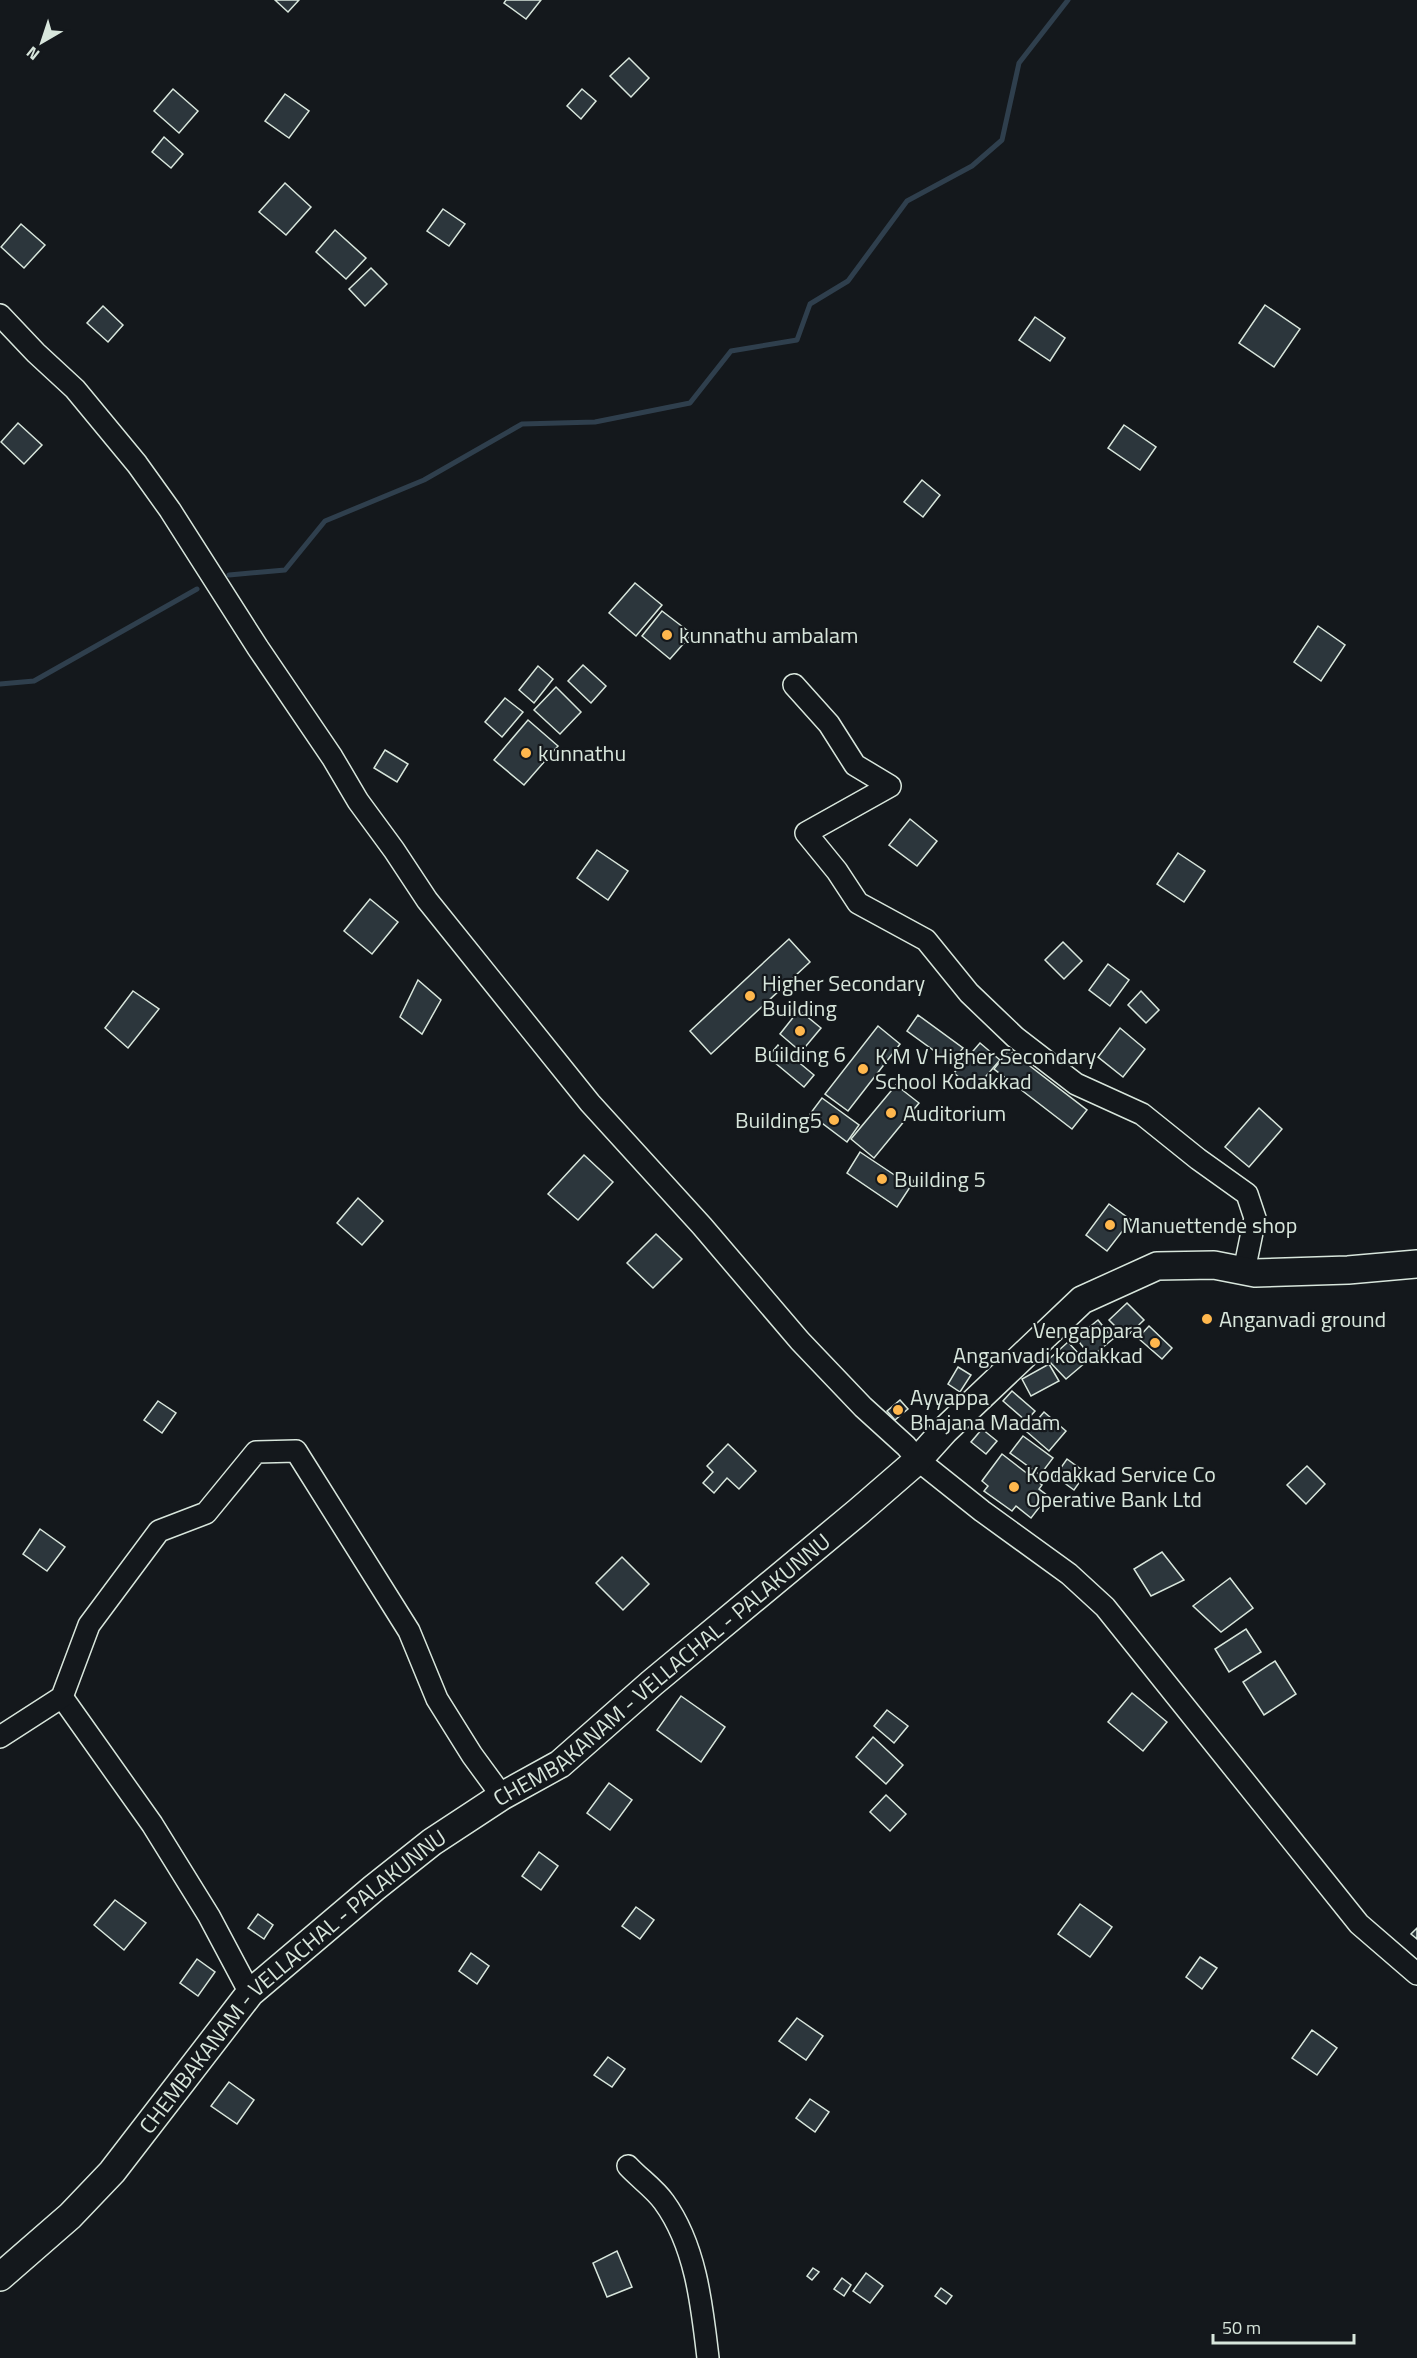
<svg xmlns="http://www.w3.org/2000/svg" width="1417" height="2358" viewBox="0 0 1417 2358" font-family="'Titillium Web',sans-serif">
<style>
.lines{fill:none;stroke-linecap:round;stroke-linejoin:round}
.stream{stroke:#2f3f4d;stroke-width:5}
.building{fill:#2c363c;stroke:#d8e6dc;stroke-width:1.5}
.minor-casing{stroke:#d8e6dc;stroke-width:24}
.major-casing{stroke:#d8e6dc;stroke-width:30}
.minor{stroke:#14181c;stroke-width:21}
.major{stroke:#14181c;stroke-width:27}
.poi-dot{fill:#ffb74d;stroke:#14181c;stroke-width:2}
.labels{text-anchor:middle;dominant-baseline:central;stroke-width:4.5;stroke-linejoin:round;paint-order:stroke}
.poi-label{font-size:22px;fill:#d8e6dc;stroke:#14181c;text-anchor:start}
.street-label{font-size:22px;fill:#d8e6dc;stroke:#14181c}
</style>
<rect width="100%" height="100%" fill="#14181c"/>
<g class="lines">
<!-- stream -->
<g class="stream">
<path d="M229,575L285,570L325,521L424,480L522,424L595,422L690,403L731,351L797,340L810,304L848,281L907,201L972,166L1002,140L1019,63L1068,0"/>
<path d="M0,684L34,681L197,589"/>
</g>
</g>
<!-- building -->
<g class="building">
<path d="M275,0H299L288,12Z"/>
<path d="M506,0H541L526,19L504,3Z"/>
<path d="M629,58L649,78L631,97L610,76Z"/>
<path d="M173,89L198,111L179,133L154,111Z"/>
<path d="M582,89L596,101L581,119L567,106Z"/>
<path d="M285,94L309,111L289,138L265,121Z"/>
<path d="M164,137L183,154L171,168L152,152Z"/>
<path d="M285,183L311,207L286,235L259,212Z"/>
<path d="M443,209L465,224L449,246L427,231Z"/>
<path d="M21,224L45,245L24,268L1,247Z"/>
<path d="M335,230L366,258L346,279L316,252Z"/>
<path d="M371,268L387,284L365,306L349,289Z"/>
<path d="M1265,305L1300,329L1274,367L1239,343Z"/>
<path d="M103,306L123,325L108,342L87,323Z"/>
<path d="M1035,317L1065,338L1050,361L1019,340Z"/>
<path d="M18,423L42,445L24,464L1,442Z"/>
<path d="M1124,425L1156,447L1140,470L1108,448Z"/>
<path d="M922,480L940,495L923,517L904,502Z"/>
<path d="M635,583L662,605L636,636L609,613Z"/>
<path d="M662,611L692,634L670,659L642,636Z"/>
<path d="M1318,626L1345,645L1321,681L1294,662Z"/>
<path d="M583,665L606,686L591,703L568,681Z"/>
<path d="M538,666L553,679L534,703L519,690Z"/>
<path d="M556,687L581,712L560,734L534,710Z"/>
<path d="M505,698L523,712L502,737L485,722Z"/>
<path d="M528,720L558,746L524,785L494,760Z"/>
<path d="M385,750L408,764L397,782L374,768Z"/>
<path d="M910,819L937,841L917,866L889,845Z"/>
<path d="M597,850L628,871L608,900L577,878Z"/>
<path d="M1178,853L1205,871L1184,902L1157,884Z"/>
<path d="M370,899L398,922L372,954L344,931Z"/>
<path d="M789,939L810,962L711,1054L690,1031Z"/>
<path d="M1063,942L1082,961L1064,979L1045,960Z"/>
<path d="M1108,964L1129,980L1110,1006L1089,990Z"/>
<path d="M418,980L441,1000L422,1034L400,1017Z"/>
<path d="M133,991L159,1009L128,1048L105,1028Z"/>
<path d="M1141,991L1159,1010L1146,1023L1128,1005Z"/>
<path d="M799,1010L821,1028L801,1052L780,1034Z"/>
<path d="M918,1015L963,1048L951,1063L907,1031Z"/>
<path d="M878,1026L900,1044L848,1111L825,1094Z"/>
<path d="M1120,1028L1145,1049L1123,1077L1098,1057Z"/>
<path d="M980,1043L1000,1060L974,1090L954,1073Z"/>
<path d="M778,1045L814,1075L804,1087L768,1057Z"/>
<path d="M1009,1050L1087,1110L1072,1129L994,1069Z"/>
<path d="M896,1085L919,1103L874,1158L851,1139Z"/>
<path d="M822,1098L859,1125L847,1142L810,1114Z"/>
<path d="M1259,1108L1282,1129L1249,1167L1225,1147Z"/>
<path d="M860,1152L896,1176L899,1171L914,1181L897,1207L847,1173Z"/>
<path d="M584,1155L613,1182L578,1220L548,1194Z"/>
<path d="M358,1198L383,1221L362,1245L337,1223Z"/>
<path d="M1109,1204L1131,1220L1107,1251L1086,1235Z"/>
<path d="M656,1234L682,1259L653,1288L627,1263Z"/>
<path d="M1127,1303L1144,1320L1126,1337L1109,1320Z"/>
<path d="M1098,1320L1113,1339L1091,1357L1076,1338Z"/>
<path d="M1149,1326L1172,1348L1162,1359L1138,1338Z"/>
<path d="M1068,1342L1086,1362L1066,1379L1048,1360Z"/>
<path d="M1049,1364L1059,1381L1031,1396L1022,1379Z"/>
<path d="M958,1367L971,1375L960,1392L948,1384Z"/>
<path d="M1012,1391L1035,1411L1026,1421L1003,1401Z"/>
<path d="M900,1400L908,1409L895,1420L887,1411Z"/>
<path d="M158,1401L176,1413L162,1433L144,1420Z"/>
<path d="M1044,1412L1066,1431L1049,1451L1027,1432Z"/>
<path d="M982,1429L997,1441L986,1454L971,1442Z"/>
<path d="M1023,1436L1053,1458L1040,1475L1010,1453Z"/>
<path d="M728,1444L756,1471L739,1489L727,1478L714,1493L703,1483L713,1472L707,1466Z"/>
<path d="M1002,1454L1042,1485L1039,1489L1048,1496L1031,1518L1016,1506L1012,1511L984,1491L988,1486L982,1481Z"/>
<path d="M1067,1459L1086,1473L1074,1490L1055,1476Z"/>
<path d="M1307,1466L1325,1484L1306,1504L1287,1485Z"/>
<path d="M40,1529L65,1547L47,1571L23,1554Z"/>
<path d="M1162,1552L1184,1580L1151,1596L1134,1569Z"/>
<path d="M622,1557L649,1584L623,1610L596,1583Z"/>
<path d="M1230,1578L1253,1608L1221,1632L1193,1606Z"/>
<path d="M1246,1629L1261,1652L1229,1672L1215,1649Z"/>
<path d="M1275,1661L1296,1694L1264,1715L1243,1682Z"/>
<path d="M1132,1693L1167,1722L1143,1751L1108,1722Z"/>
<path d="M681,1696L725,1727L701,1762L657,1730Z"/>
<path d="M887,1710L908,1726L894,1743L874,1726Z"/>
<path d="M873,1737L903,1765L886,1784L856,1757Z"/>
<path d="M609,1783L632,1800L610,1830L587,1813Z"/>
<path d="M886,1795L906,1814L890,1831L870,1812Z"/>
<path d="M539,1852L558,1866L541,1890L522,1876Z"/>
<path d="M115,1900L146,1923L124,1950L94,1925Z"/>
<path d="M1080,1904L1112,1927L1090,1957L1058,1934Z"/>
<path d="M636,1907L654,1920L640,1939L622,1926Z"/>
<path d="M258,1914L273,1925L264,1939L248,1928Z"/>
<path d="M1417,1928V1939L1411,1934Z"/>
<path d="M471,1953L489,1966L477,1984L459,1971Z"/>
<path d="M1200,1957L1217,1968L1202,1989L1186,1977Z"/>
<path d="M197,1959L215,1972L198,1996L180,1983Z"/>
<path d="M797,2018L823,2036L806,2060L779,2041Z"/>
<path d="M1312,2030L1337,2048L1317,2075L1292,2058Z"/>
<path d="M608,2057L625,2069L612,2087L594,2075Z"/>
<path d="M229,2082L254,2100L237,2124L211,2106Z"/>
<path d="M810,2099L829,2112L815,2132L796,2118Z"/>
<path d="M617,2251L632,2287L607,2297L593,2263Z"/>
<path d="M813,2268L819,2272L812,2280L807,2276Z"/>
<path d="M866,2273L883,2286L870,2303L853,2291Z"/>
<path d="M842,2278L851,2285L844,2296L834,2289Z"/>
<path d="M941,2288L952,2296L946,2304L935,2296Z"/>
</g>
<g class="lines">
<defs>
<g id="minor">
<path d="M0,315L36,353L75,389L137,464L170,510L258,648L332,757L358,801L394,850L427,900L590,1103L702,1226L800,1341L863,1407L906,1446L918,1460L982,1511L1069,1574L1105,1607L1359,1924L1417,1974"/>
<path d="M794,685L829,724L855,765L890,786L806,833L837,871L858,903L926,940L969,993L1015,1037L1076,1084L1142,1114L1198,1159L1247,1194L1255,1218L1244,1271"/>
<path d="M62,1697L152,1824L209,1916L250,1993"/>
<path d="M0,1737L62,1697L89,1625L159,1531L206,1513L256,1452L296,1451L409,1631L437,1699L472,1755L502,1796"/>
<path d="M628,2166C639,2178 655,2189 664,2202C696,2246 702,2306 708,2358"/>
</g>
<g id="major">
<path id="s1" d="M0,2277L70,2216L112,2172L250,1993L374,1888L432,1842L502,1796L560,1764L652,1683L858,1512L918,1460L945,1430L1082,1300L1157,1266L1214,1265L1255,1273L1348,1270L1417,1264"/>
</g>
</defs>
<!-- minor casing -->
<use href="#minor" class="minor-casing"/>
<!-- major casing -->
<use href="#major" class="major-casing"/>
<!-- minor -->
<use href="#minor" class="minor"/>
<!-- major -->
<use href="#major" class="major"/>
</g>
<!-- markers -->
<g class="poi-dot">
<circle cx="667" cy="635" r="6"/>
<circle cx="526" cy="753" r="6"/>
<circle cx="750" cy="996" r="6"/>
<circle cx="800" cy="1031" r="6"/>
<circle cx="863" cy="1069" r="6"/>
<circle cx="891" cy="1113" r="6"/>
<circle cx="834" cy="1120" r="6"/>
<circle cx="882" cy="1179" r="6"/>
<circle cx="1110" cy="1225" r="6"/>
<circle cx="1207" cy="1319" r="6"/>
<circle cx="1155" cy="1343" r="6"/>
<circle cx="898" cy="1410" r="6"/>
<circle cx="1014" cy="1487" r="6"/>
</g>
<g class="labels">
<!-- poi labels -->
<g class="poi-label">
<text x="679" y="635">kunnathu ambalam</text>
<text x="538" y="753">kunnathu</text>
<text x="762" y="983">Higher Secondary<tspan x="762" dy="25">Building</tspan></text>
<text x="800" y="1054" text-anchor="middle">Building 6</text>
<text x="875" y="1056">K M V Higher Secondary<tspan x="875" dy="25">School Kodakkad</tspan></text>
<text x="903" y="1113">Auditorium</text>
<text x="822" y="1120" text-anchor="end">Building5</text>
<text x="894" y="1179">Building 5</text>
<text x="1122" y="1225">Manuettende shop</text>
<text x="1219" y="1319">Anganvadi ground</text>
<text x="1143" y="1330" text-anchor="end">Vengappara<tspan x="1143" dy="25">Anganvadi kodakkad</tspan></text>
<text x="910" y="1397">Ayyappa<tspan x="910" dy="25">Bhajana Madam</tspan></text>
<text x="1026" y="1474">Kodakkad Service Co<tspan x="1026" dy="25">Operative Bank Ltd</tspan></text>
</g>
<!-- street labels -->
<g class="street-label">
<text stroke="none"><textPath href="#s1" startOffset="904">CHEMBAKANAM - VELLACHAL - PALAKUNNU</textPath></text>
<text stroke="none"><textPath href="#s1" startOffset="418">CHEMBAKANAM - VELLACHAL - PALAKUNNU</textPath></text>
</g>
</g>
<!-- north arrow -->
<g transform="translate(42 42) rotate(219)" stroke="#14181c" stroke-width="4.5" paint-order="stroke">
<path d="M0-4.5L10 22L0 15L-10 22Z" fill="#d8e6dc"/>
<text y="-9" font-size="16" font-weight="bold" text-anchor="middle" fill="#d8e6dc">N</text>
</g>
<!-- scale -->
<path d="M1213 2334v9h141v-9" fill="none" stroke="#d8e6dc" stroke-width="3"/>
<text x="1222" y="2334" font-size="18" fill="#d8e6dc" stroke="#14181c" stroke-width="4.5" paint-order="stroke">50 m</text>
</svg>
